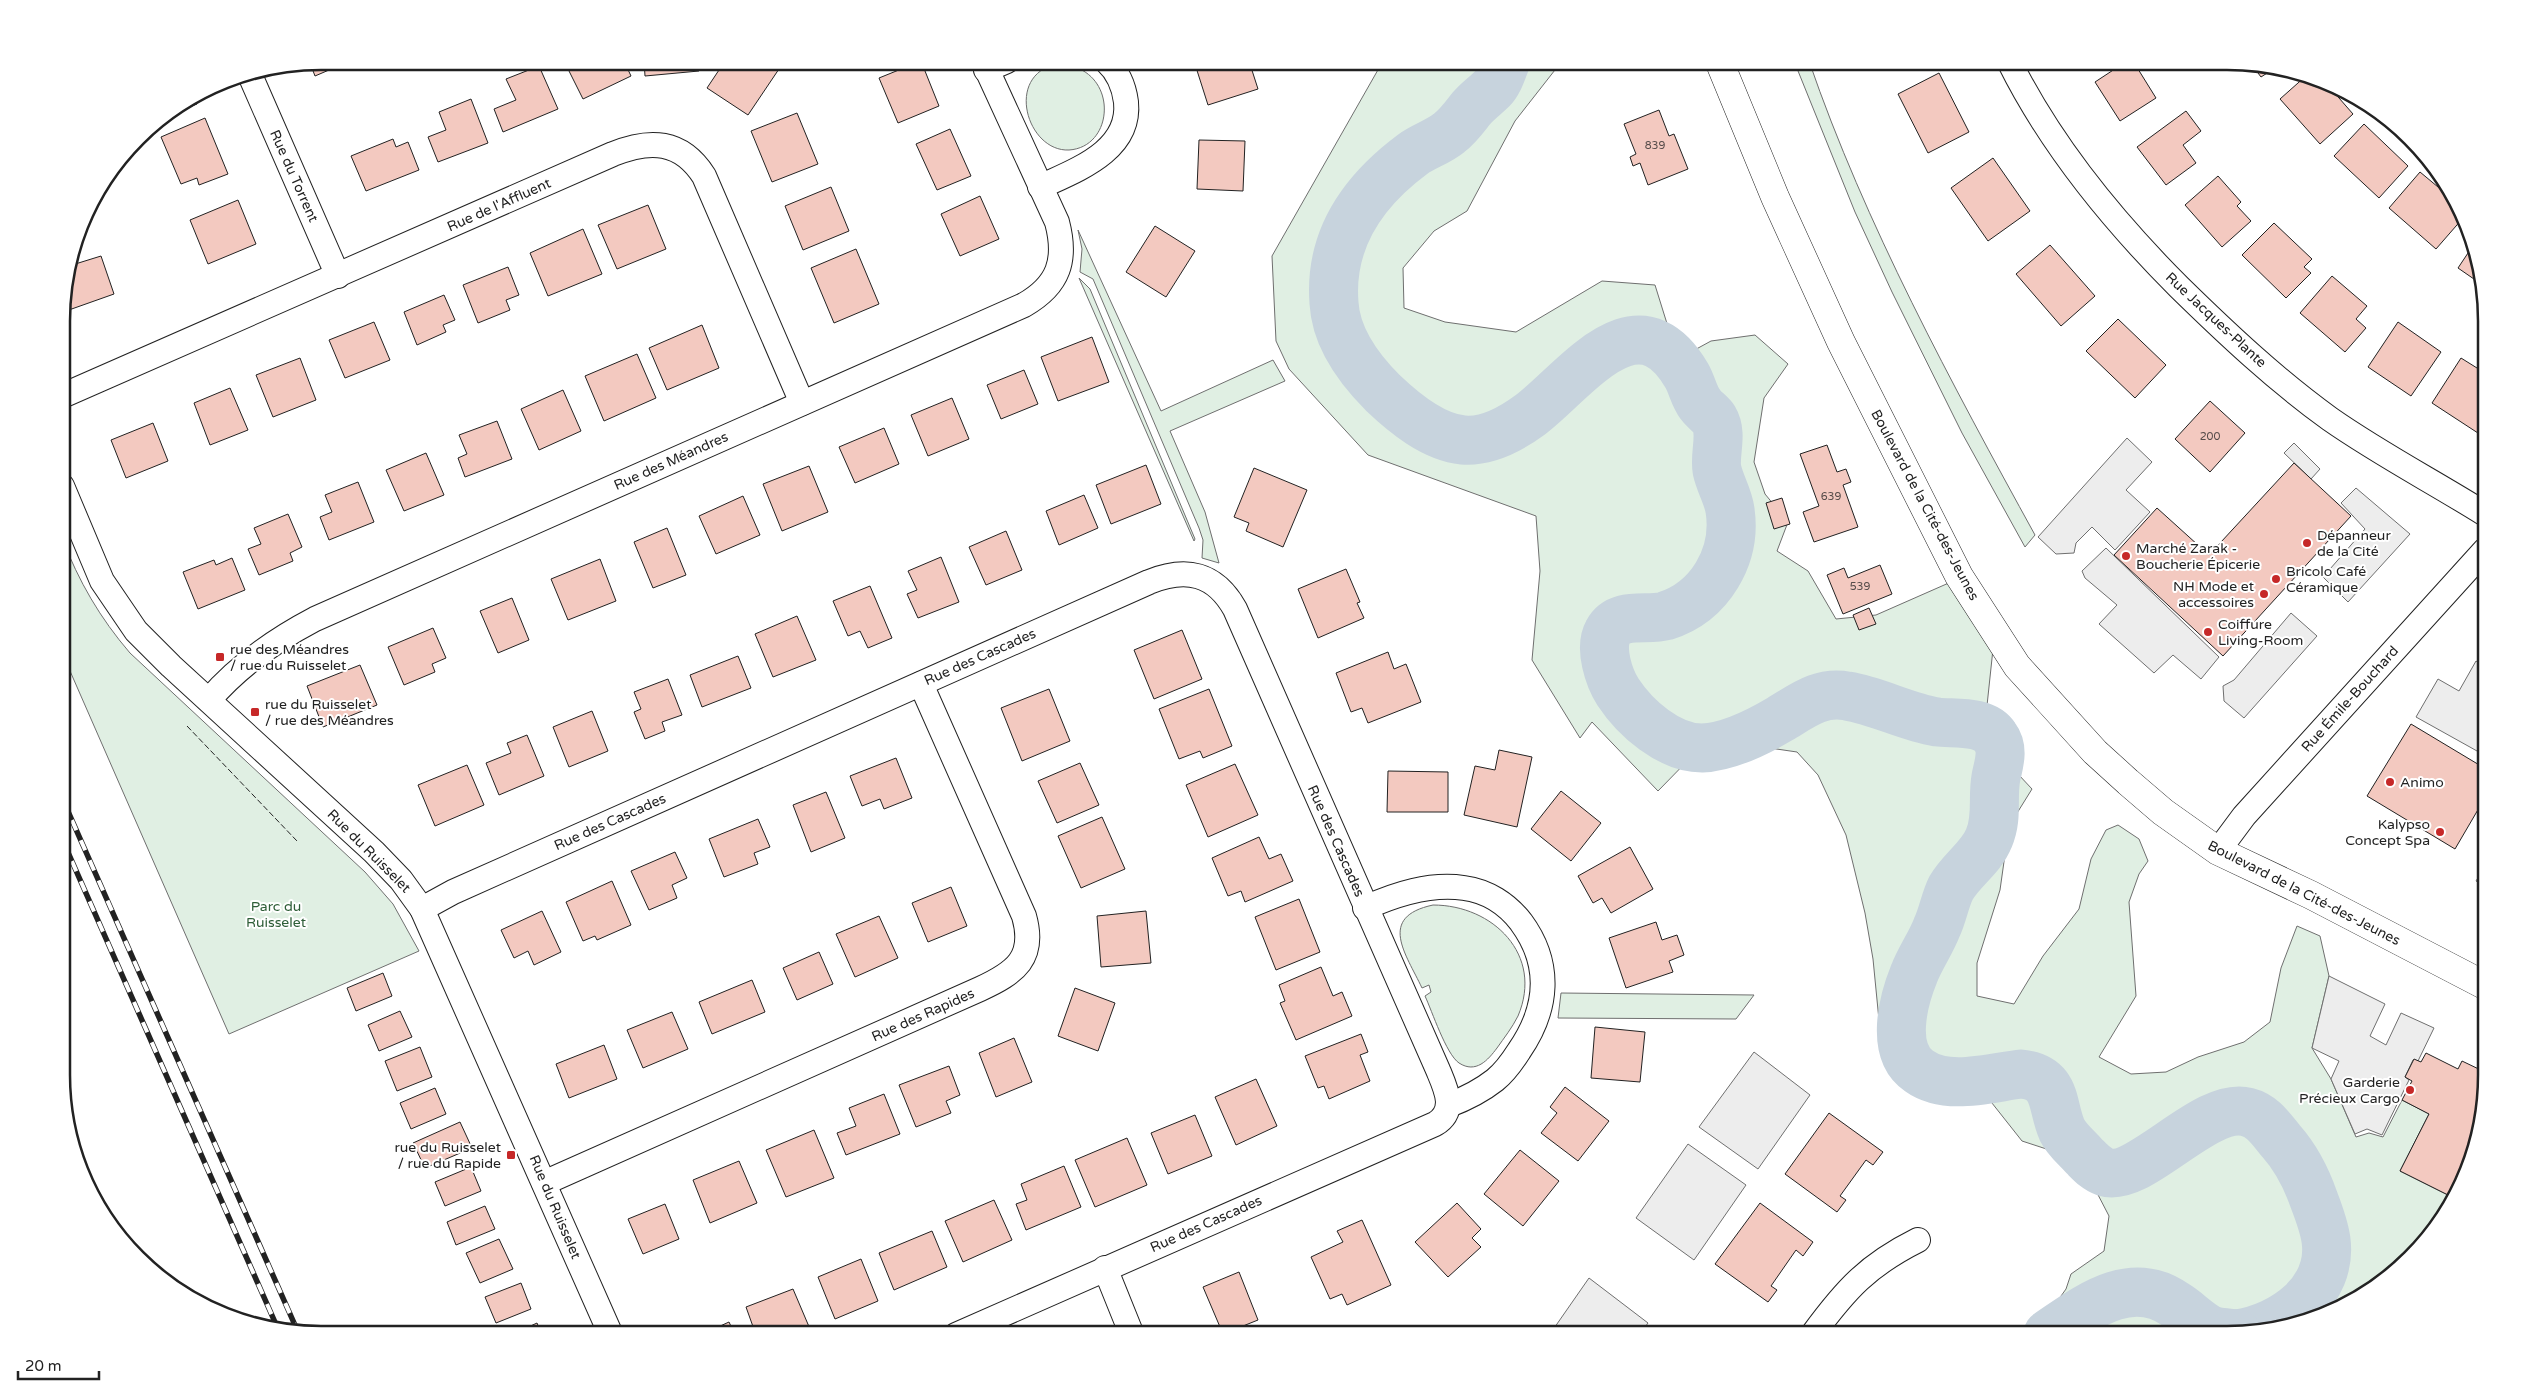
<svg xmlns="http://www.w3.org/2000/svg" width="2548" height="1396" viewBox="0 0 2548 1396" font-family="'Varela Round',sans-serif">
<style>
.green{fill:#e0efe3;stroke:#6f6f6f}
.parking{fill:#ededed;stroke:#6f6f6f}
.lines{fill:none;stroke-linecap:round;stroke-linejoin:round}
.river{stroke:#c7d3dd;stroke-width:49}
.building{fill:#f3c9c0;stroke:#222}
.street-casing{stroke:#222;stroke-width:26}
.secondary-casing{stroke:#222;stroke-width:29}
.street{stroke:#fff;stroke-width:24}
.secondary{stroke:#fff;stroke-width:28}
.rail-casing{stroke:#222;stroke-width:5.5}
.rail{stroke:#fff;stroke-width:4;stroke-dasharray:11;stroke-linecap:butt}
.fence{stroke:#222;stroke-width:1;stroke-dasharray:6 2.5;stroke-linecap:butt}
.poi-dot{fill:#c62828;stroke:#fff;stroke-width:2}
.labels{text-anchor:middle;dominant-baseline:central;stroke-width:4;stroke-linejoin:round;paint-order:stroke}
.number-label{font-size:11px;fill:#564c4a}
.street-label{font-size:14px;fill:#222;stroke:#fff}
.poi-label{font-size:14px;fill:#222;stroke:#fff;text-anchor:start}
.park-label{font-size:14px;fill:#2f5e38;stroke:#fff}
.rim{fill:none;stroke:#222;stroke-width:2.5}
</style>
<rect width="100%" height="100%" fill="#fff"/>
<!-- green -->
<g class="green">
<path d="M1383,61H1562L1515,121L1467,211L1434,231L1403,268L1404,308L1445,322L1516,332L1602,281L1655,285L1678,359L1711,341L1755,335L1788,364L1764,398L1754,462L1765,494L1788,522L1777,551L1808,571L1836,619L1876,615L1951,582L1993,649L1986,715L2004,759L2032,789L2009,826L2000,890L1977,963V996L2014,1004L2043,956L2079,909L2091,859L2106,830L2118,825L2139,839L2148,861L2139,874L2129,902L2136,996L2099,1057L2131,1074L2166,1072L2198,1057L2244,1042L2270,1022L2281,968L2297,926L2320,936L2329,976L2312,1048L2331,1079L2356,1137L2369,1133L2383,1137L2402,1100L2429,1114L2400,1171L2454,1198L2422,1246L2371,1291L2310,1321L2244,1334H2028L2041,1324L2066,1289L2071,1274L2104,1251L2109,1216L2080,1160L2022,1141L1988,1098L1975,1088L1952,1083L1922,1088L1883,1061L1873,959L1865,913L1846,835L1818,775L1797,752L1749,745L1699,749L1658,791L1592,722L1580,738L1532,660L1540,571L1536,516L1368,455L1289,369L1276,341L1272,256Z"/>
<path d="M1794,61H1809C1865,224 1952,384 2035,535L2025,547L1962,433L1892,292L1855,212Z"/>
<path d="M1057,64C1119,65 1117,147 1069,150C1027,152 1004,75 1057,64Z"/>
<path d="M1078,230L1161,411L1273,360L1285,381L1170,431L1205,512L1219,563L1202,558L1203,540L1199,528L1093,279L1080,272L1082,249Z"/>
<path d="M1079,278L1090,289L1195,539L1194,541Z"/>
<path d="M62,538C79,582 100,618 130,653L365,872L393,904L419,951L229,1034L63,655Z"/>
<path d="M1433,905C1493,905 1544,955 1518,1016C1512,1028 1504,1038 1497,1048C1488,1060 1476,1074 1459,1063C1446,1054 1432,1011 1425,996L1431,992L1429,985L1422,988C1406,954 1377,917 1433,905Z"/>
<path d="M1561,993L1754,995L1736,1019L1558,1018Z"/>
</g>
<!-- parking -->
<g class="parking">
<path d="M2127,438L2152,462L2126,490L2150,512L2115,550L2092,527L2076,543L2074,553L2056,554L2038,537Z"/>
<path d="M2294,443L2320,469L2311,479L2284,453Z"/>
<path d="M2356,488L2410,534L2348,602L2323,577L2365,529L2341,503Z"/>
<path d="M2106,548L2219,657L2201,679L2173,655L2154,673L2099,624L2117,605L2085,578L2082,571Z"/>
<path d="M2291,613L2317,636L2244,718L2224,701L2223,686L2234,680Z"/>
<path d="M2476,661L2486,668V756L2416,717L2438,679L2459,691Z"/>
<path d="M2486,864V888L2476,881Z"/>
<path d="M2329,976L2385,1004L2370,1036L2386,1045L2401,1013L2434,1028L2418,1061L2413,1060L2405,1077L2409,1080L2382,1135L2367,1129L2355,1134L2331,1079L2339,1061L2312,1048Z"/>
<path d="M1754,1052L1810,1095L1758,1169L1699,1127Z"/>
<path d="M1688,1144L1746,1185L1694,1260L1636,1218Z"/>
<path d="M1589,1278L1648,1323L1640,1334H1550Z"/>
</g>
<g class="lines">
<!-- river -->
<g class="river">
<path d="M1506,61C1502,70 1499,82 1492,89C1485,96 1476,102 1470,110C1463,119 1458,126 1449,133C1438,142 1424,146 1413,154C1363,191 1329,239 1334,303C1336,339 1359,369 1383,393C1404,413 1433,437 1463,440C1487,442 1511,429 1530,415C1575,381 1637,290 1687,376C1692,385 1694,396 1700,404C1704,410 1710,413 1714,419C1723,434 1714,454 1717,470C1720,484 1728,496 1730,510C1737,556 1710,602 1665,616C1647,621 1619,611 1608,632C1599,648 1609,678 1618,692C1635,718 1669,748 1702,748C1727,747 1758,732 1780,719C1802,706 1820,691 1847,696C1878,701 1906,717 1937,722C1955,724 1984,720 1995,737C2004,749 1999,763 1996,777C1992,798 1998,817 1989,838C1981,858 1962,869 1951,888C1945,900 1943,914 1937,927C1931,943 1920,958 1914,974C1903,1001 1890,1051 1919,1071C1947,1091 1989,1078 2021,1074C2058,1078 2051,1105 2062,1130C2067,1140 2076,1147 2084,1156C2090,1162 2096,1169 2105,1172C2140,1183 2205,1101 2247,1112C2263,1116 2271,1129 2281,1141C2297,1159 2306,1177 2314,1200C2319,1213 2324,1226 2326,1240C2333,1292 2283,1327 2237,1334"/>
<path d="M2048,1334C2085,1309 2130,1272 2176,1305C2188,1312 2201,1327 2214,1331C2221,1333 2230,1333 2237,1334"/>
</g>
</g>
<!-- building -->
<g class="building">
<path d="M321,61H350L315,76L310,63Z"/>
<path d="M564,61H624L631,76L583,99Z"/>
<path d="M644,61H698L699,71L645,76Z"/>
<path d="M725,61H775L781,66L748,115L707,88Z"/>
<path d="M921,61L939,106L898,123L879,78Z"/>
<path d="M1194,61H1249L1258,89L1208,105Z"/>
<path d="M2127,61H2133L2156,98L2120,121L2095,82Z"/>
<path d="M2252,65L2275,68L2261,77Z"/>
<path d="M539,66L558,109L503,132L494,109L516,100L506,79Z"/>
<path d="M1939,73L1969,132L1928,153L1898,94Z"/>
<path d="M2307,75L2325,82L2353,114L2320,144L2280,99Z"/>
<path d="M194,98L197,104L164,117Z"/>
<path d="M471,99L488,143L438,162L428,137L446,130L439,112Z"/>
<path d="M1659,110L1669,136L1674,134L1688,169L1648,185L1640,163L1633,166L1630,157L1636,154L1624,124Z"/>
<path d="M2186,111L2201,131L2183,145L2196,163L2166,185L2137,147Z"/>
<path d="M797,113L818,164L772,182L751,131Z"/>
<path d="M205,118L228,174L199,185L197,178L181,184L161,137Z"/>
<path d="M2364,124L2408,166L2379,198L2334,156Z"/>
<path d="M950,129L971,176L937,190L916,144Z"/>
<path d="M393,139L396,147L408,142L419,170L366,191L351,156Z"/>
<path d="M1199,140L1245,141L1243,191L1197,189Z"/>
<path d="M1993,158L2030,211L1988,241L1951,188Z"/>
<path d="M2420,172L2456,202L2463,218L2436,249L2389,208Z"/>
<path d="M2218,176L2241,202L2237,206L2251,221L2222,247L2185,205Z"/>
<path d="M831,187L849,231L803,250L785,206Z"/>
<path d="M980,196L999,239L960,256L941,214Z"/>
<path d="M238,200L256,244L208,264L190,220Z"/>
<path d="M648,205L666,249L617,269L598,225Z"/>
<path d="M85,217L88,227L82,229Z"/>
<path d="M2274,223L2312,259L2304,267L2311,273L2286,298L2242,255Z"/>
<path d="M1155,226L1195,251L1166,297L1126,272Z"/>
<path d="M583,229L602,274L548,296L530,253Z"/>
<path d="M2474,244L2484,286L2458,268Z"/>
<path d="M2050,245L2095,296L2061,326L2016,274Z"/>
<path d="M856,249L879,304L834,323L811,268Z"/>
<path d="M101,256L114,294L66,311L63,301L72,265Z"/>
<path d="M508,267L519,295L506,300L510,310L478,323L463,285Z"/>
<path d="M2332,276L2367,306L2356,319L2366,328L2345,352L2300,313Z"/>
<path d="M444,295L455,320L443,325L446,332L417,345L404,312Z"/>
<path d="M2118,319L2166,365L2135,398L2086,351Z"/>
<path d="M374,322L390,360L345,378L329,340Z"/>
<path d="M2398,322L2441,352L2411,396L2368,367Z"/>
<path d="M702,325L719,368L667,390L649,348Z"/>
<path d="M1092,337L1109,382L1058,401L1041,357Z"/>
<path d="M637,354L656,398L604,421L585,376Z"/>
<path d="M300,358L316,400L273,417L256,375Z"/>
<path d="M2461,358L2485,373V429L2481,435L2432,403Z"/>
<path d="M1024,370L1038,404L1001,419L987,385Z"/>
<path d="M230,388L248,430L210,445L194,403Z"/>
<path d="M563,390L581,431L539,450L521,409Z"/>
<path d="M952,398L969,439L928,456L911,415Z"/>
<path d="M2210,401L2245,433L2210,472L2175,439Z"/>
<path d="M497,421L512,459L465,477L458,458L467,454L459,435Z"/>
<path d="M153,423L168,461L126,478L111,440Z"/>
<path d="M884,428L899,464L855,483L839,447Z"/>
<path d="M1827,445L1837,472L1846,469L1851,482L1843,485L1858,527L1814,542L1803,512L1819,506L1800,454Z"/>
<path d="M426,453L444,495L404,511L386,470Z"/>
<path d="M2294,463L2351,516L2223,656L2114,555L2157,508L2209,555Z"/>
<path d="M1146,465L1161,504L1111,524L1096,485Z"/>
<path d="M809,466L828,512L782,531L763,484Z"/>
<path d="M1254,468L1307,490L1283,547L1246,531L1249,523L1234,517Z"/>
<path d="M358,482L374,522L329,540L320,517L332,512L325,495Z"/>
<path d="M1084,495L1098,528L1059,545L1046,511Z"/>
<path d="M743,496L760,535L716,554L699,516Z"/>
<path d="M1782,498L1790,524L1774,529L1766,503Z"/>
<path d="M288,514L302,547L290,553L293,561L259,575L248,549L261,544L254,528Z"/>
<path d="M667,528L686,575L653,588L634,542Z"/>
<path d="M1006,531L1022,570L986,585L969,547Z"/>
<path d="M941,557L959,602L918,618L907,594L917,590L908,571Z"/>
<path d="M232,558L245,590L198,609L183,572L214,560L216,565Z"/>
<path d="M600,559L616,601L568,620L551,579Z"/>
<path d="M1880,565L1892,594L1843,614L1827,575L1844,568L1848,578Z"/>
<path d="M1346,569L1360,602L1357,603L1364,618L1318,638L1298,589Z"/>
<path d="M870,586L892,638L868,648L860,631L848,636L833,601Z"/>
<path d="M512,598L529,640L498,653L480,611Z"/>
<path d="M1869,608L1876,624L1859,630L1853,615Z"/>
<path d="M797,616L816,660L773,677L755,634Z"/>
<path d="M433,628L446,658L432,664L435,672L404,685L388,647Z"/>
<path d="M1182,630L1202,679L1154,699L1134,650Z"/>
<path d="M1388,652L1394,669L1406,664L1421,702L1368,723L1362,708L1351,712L1336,673Z"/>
<path d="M738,656L751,688L702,707L690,675Z"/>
<path d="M360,665L377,705L323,727L307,686Z"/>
<path d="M668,679L682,715L662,722L665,731L645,739L634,712L641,709L634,692Z"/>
<path d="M1049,689L1070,741L1022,761L1001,708Z"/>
<path d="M1209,689L1232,746L1203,758L1200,751L1179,759L1159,709Z"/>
<path d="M592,711L608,751L569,767L553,727Z"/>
<path d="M2411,724L2486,769V796L2455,849L2367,796Z"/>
<path d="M527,735L544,776L499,795L486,763L511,753L507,743Z"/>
<path d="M1499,750L1532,757L1517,827L1464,815L1475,766L1495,770Z"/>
<path d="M896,758L912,798L884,809L880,799L862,806L850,776Z"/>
<path d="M1080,763L1099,805L1057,823L1038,781Z"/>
<path d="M1235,764L1258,815L1208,837L1186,785Z"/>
<path d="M467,765L484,805L435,826L418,785Z"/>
<path d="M1388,771L1448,772V812H1387Z"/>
<path d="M1561,791L1601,823L1571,861L1531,829Z"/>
<path d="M826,792L845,838L811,852L793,805Z"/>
<path d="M1102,817L1125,869L1081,888L1058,836Z"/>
<path d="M758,819L770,847L754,853L758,864L724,877L709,839Z"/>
<path d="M1259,837L1269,859L1281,854L1293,881L1245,902L1241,891L1228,896L1212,858Z"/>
<path d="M1630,847L1653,889L1611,913L1602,898L1593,903L1578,876Z"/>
<path d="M675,852L687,878L672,885L677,898L649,910L631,871Z"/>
<path d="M612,881L631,925L597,940L595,936L583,941L566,902Z"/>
<path d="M951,887L967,926L928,942L912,903Z"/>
<path d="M1299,899L1320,952L1276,970L1255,917Z"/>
<path d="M542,911L561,952L534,965L528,951L514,958L501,930Z"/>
<path d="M1146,911L1151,963L1101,967L1097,916Z"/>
<path d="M879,916L898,958L855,977L836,934Z"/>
<path d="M1656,922L1662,940L1677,935L1684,955L1669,961L1673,972L1626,988L1609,938Z"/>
<path d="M819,952L833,984L797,1000L783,968Z"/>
<path d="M1321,967L1333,996L1342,992L1352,1016L1296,1040L1280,1003L1285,1001L1279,985Z"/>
<path d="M383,973L392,996L356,1011L347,988Z"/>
<path d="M752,980L765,1012L712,1034L699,1002Z"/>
<path d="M1075,988L1115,1003L1098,1051L1058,1036Z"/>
<path d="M400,1011L412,1037L379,1051L368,1025Z"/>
<path d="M672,1012L688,1049L643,1068L627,1030Z"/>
<path d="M1595,1027L1645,1032L1640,1082L1591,1078Z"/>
<path d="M1361,1034L1368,1052L1360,1055L1370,1081L1329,1099L1324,1086L1318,1088L1305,1056Z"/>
<path d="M1014,1038L1032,1082L996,1097L979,1053Z"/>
<path d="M604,1045L617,1079L569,1098L556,1064Z"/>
<path d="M420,1047L432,1077L397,1091L385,1061Z"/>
<path d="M2426,1053L2458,1069L2462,1061L2487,1073L2478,1142L2454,1198L2400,1171L2429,1114L2402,1100L2412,1081L2405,1077L2414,1059L2421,1062Z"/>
<path d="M949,1066L960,1095L946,1101L951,1113L916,1127L899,1085Z"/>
<path d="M1256,1079L1277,1126L1236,1145L1215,1097Z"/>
<path d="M1565,1087L1609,1121L1578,1161L1541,1133L1557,1113L1550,1107Z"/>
<path d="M435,1088L446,1114L411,1129L400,1103Z"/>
<path d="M884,1094L900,1134L846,1155L837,1133L856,1126L849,1108Z"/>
<path d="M1829,1113L1883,1152L1873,1165L1866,1160L1840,1196L1846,1200L1837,1212L1785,1174Z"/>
<path d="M1195,1115L1212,1156L1168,1174L1151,1133Z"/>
<path d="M460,1122L472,1148L425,1168L413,1143Z"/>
<path d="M814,1130L834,1178L786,1197L766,1150Z"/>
<path d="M1127,1138L1147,1185L1095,1207L1075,1160Z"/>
<path d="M1520,1150L1559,1181L1523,1226L1484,1194Z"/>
<path d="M739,1161L757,1203L710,1223L693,1180Z"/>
<path d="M1064,1166L1081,1207L1026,1230L1016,1204L1027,1200L1021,1184Z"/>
<path d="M471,1167L481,1191L445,1206L435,1182Z"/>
<path d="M994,1200L1012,1240L963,1262L945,1221Z"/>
<path d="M1457,1203L1481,1229L1472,1238L1481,1247L1448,1277L1415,1242Z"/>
<path d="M1760,1203L1813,1242L1803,1256L1796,1250L1771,1286L1777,1290L1768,1302L1715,1264Z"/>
<path d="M665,1204L679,1239L643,1254L628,1219Z"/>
<path d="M485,1206L495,1229L456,1245L447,1222Z"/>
<path d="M1362,1220L1391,1285L1347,1305L1342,1294L1330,1299L1311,1257L1343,1242L1337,1231Z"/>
<path d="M932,1231L947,1267L894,1290L879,1253Z"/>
<path d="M499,1239L513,1269L480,1283L466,1253Z"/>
<path d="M861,1259L878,1301L835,1319L818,1277Z"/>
<path d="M1239,1272L1258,1320L1223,1334L1203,1287Z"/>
<path d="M521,1283L531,1309L496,1323L485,1297Z"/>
<path d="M793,1289L810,1329L796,1335H756L746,1307Z"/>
<path d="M729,1322L735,1335H687L704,1327L707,1332Z"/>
<path d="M537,1323L542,1335H511Z"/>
</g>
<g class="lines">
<defs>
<g id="street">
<path d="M2009,61C2051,146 2112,220 2179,287C2227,334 2276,380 2330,419C2380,454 2434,482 2485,514"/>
<path d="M986,70L1007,61"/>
<path d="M250,75L338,276"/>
<path d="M1040,187C1076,170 1131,151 1126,102C1124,86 1118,72 1106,61"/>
<path d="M62,396L613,154C650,139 681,140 704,176L802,403"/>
<path d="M62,486L102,581L136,631L171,666L374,852L401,880L422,909L611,1335"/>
<path d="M209,700C239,665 275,640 315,619L1024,305C1059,285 1067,260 1057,222L983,61"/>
<path d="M2218,851L2244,816L2485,550"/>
<path d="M1365,908C1396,894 1430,883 1464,888C1487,891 1507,904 1521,922C1552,964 1548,1009 1519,1051C1512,1062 1505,1072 1495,1080C1481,1091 1465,1099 1449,1105"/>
<path d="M422,909L453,892L1149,582C1186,567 1215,573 1235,609L1438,1070C1446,1089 1457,1111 1435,1124L956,1335"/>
<path d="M544,1183L980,989C1015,973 1036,958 1024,916L921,684"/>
<path d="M1105,1268L1132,1335"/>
<path d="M1813,1334C1846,1289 1868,1265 1918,1240"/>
</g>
<path id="secondary" d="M1719,61L1775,197L1841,342L1959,576L2017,666L2095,752L2128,782L2163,812L2218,851L2311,895L2486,986"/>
</defs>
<!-- street casing -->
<use href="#street" class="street-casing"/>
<!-- secondary casing -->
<use href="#secondary" class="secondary-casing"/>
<!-- street -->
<use href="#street" class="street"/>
<!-- secondary -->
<use href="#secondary" class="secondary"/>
<defs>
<g id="rail">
<path d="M63,800L298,1332"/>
<path d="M63,841L278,1329"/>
</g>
</defs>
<!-- rail casing -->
<use href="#rail" class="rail-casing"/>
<!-- rail -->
<use href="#rail" class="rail"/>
<!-- fence -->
<path class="fence" d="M187,726L297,841"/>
</g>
<!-- markers -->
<g class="poi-dot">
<circle cx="2307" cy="543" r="5"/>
<circle cx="2126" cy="556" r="5"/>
<circle cx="2276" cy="579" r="5"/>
<circle cx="2264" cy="594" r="5"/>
<circle cx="2208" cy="632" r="5"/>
<rect x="215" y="652" width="10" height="10" rx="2.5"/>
<rect x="250" y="707" width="10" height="10" rx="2.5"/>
<circle cx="2390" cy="782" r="5"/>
<circle cx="2440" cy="832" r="5"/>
<circle cx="2410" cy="1090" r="5"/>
<rect x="506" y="1150" width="10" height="10" rx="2.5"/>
</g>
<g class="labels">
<!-- number labels -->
<g class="number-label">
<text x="1655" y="145">839</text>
<text x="2210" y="436">200</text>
<text x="1831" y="496">639</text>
<text x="1860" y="586">539</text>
</g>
<!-- street labels -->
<g class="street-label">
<text transform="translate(294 176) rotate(66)">Rue du Torrent</text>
<text transform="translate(499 205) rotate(-24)">Rue de l'Affluent</text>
<text transform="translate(2216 320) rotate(43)">Rue Jacques-Plante</text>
<text transform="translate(671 461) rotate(-24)">Rue des Méandres</text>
<text transform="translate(1925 505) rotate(62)">Boulevard de la Cité-des-Jeunes</text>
<text transform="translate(980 657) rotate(-24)">Rue des Cascades</text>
<text transform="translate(2350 699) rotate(-48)">Rue Émile-Bouchard</text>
<text transform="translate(610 822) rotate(-24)">Rue des Cascades</text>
<text transform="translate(1336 841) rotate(66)">Rue des Cascades</text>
<text transform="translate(369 851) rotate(45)">Rue du Ruisselet</text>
<text transform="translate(2304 893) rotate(27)">Boulevard de la Cité-des-Jeunes</text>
<text transform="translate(923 1015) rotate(-24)">Rue des Rapides</text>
<text transform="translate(555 1207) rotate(67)">Rue du Ruisselet</text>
<text transform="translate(1206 1224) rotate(-24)">Rue des Cascades</text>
</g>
<!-- poi labels -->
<g class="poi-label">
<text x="2317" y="535">Dépanneur<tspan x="2317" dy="16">de la Cité</tspan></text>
<text x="2136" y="548">Marché Zarak -<tspan x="2136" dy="16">Boucherie Épicerie</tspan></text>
<text x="2286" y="571">Bricolo Café<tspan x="2286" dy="16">Céramique</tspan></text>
<text x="2254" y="586" text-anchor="end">NH Mode et<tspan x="2254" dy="16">accessoires</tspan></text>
<text x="2218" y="624">Coiffure<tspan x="2218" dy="16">Living-Room</tspan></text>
<text x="230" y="649">rue des Méandres<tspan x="230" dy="16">/ rue du Ruisselet</tspan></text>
<text x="265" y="704">rue du Ruisselet<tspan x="265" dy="16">/ rue des Méandres</tspan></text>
<text x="2400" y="782">Animo</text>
<text x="2430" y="824" text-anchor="end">Kalypso<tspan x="2430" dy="16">Concept Spa</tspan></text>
<text x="2400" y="1082" text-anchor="end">Garderie<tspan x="2400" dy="16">Précieux Cargo</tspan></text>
<text x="501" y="1147" text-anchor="end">rue du Ruisselet<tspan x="501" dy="16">/ rue du Rapide</tspan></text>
</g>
<!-- park labels -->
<g class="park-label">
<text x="276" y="906">Parc du<tspan x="276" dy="16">Ruisselet</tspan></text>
</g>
</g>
<!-- crop -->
<path d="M0 0H2548V1396H0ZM321 70H2227A251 251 0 0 1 2478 321V1075A251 251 0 0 1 2227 1326H321A251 251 0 0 1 70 1075V321A251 251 0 0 1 321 70Z" fill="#fff" fill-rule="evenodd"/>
<path class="rim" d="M321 70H2227A251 251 0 0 1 2478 321V1075A251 251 0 0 1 2227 1326H321A251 251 0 0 1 70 1075V321A251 251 0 0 1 321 70Z"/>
<!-- scale -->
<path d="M18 1371v8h81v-8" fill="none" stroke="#222222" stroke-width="2.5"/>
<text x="25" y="1371" font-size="15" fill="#222222" stroke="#ffffff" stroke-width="4" paint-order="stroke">20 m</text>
</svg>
